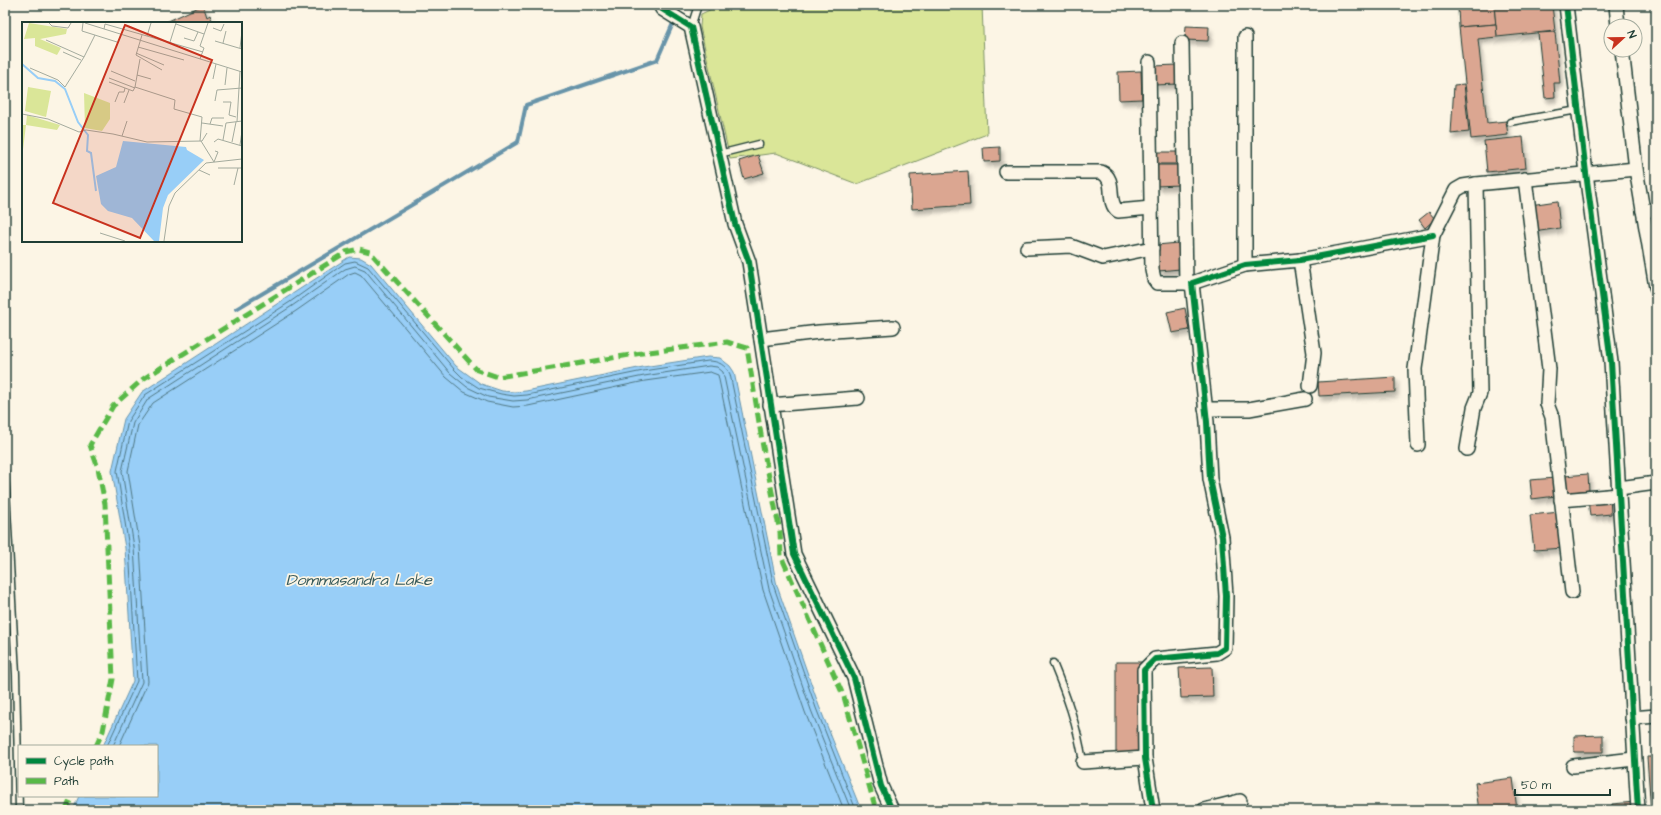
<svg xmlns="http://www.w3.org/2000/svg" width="1661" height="815" viewBox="0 0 1661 815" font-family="'Architects Daughter',sans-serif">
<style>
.green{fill:#dae698;stroke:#7c9266}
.water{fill:#98cef7;stroke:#6894a9}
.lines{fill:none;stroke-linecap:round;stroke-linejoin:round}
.shore{stroke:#4f7782;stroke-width:1}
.stream{stroke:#6894a9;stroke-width:4}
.building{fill:#dba691;stroke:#1f3d34;filter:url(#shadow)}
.lane-casing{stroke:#1f3d34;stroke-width:9}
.street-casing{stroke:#1f3d34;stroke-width:16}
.lane{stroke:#fcf5e5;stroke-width:6}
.street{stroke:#fcf5e5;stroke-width:13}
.quiet{stroke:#58b947;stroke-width:5;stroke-dasharray:10 5;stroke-linecap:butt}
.cycleway-casing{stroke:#fcf5e5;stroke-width:8}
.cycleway{stroke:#00873e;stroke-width:6}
.labels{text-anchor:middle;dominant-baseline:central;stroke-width:3.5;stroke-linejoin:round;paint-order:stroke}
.water-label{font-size:16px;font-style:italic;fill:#375a5b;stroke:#fcf5e5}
.inset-river{fill:none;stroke:#98cef7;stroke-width:2}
.inset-road{fill:none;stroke:#a4ab9e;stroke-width:1}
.view{fill:#c8321e;fill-opacity:0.15;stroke:#c8321e;stroke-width:2}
.inset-edge{fill:none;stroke:#1f3d34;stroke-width:2}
</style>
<defs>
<filter id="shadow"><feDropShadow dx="2.5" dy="4.5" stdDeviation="2" flood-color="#0004"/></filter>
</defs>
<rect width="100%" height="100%" fill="#fcf5e5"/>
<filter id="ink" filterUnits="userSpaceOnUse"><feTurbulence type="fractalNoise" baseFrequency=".025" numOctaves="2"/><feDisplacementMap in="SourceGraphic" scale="8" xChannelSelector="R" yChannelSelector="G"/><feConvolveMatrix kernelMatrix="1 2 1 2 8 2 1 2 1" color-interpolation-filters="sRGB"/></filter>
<g filter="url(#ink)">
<!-- green -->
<path class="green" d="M720,5H982L987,134L857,184L776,153L730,159L700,27L701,14Z"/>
<!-- water -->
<path class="water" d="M349,257L361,258L371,264L456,366L481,384L502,391L514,392L526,391L643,367L708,357L720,358L730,366L734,372L777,586L819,706L861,810H73L79,796H157V746H103L133,681L125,548L112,471L124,419L142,392Z"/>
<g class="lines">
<!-- shore -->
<g class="shore">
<path d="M107,746L137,681L129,548L117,471L128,421L145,395L290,302L345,263L355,261L368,267L454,369L462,377L479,388L501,394L514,396L527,395L643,371L708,361C719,361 725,365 730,374L774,587L816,708L856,810"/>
<path d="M113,746L142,682L134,547L122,471L133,423L148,399L292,306L345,269L355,266L365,270L450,373L467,387L488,397L513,401L527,400L644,376L709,366L717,367L723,372L769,589L811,710L851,810"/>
<path d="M119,746L148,682L140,546L128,471L138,425L153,403L296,311L349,274L355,272L361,275L446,377L464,392L487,402L513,407L528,406L645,381L710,372L718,375L763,590L805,712L844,810"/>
</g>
<!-- stream -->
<path class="stream" d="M236,309L518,142L526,105L657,60L681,5"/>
</g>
<!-- building -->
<g class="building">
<path d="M203,5L207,17L210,15L213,23H164Z"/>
<path d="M1485,5H1494L1496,24L1459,27L1458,8Z"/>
<path d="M1494,5H1552L1555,31L1497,37Z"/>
<path d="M1496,24L1497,37L1478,39L1487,123L1506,121L1508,135L1471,139L1459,27Z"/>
<path d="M1186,26L1209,27L1208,41L1185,40Z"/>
<path d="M1555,32L1560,83H1554L1555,97L1545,98L1538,33Z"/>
<path d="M1177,65L1178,84L1155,85L1154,66Z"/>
<path d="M1141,71L1142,99L1119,100L1118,72Z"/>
<path d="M1464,84L1469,132L1451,134L1454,85Z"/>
<path d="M1523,137L1526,168L1487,172L1484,141Z"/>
<path d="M1000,147V161L984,162L983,148Z"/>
<rect x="1155" y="152" width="24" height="12"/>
<path d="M758,155L764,173L744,179L739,161Z"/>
<path d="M1155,165H1179V185L1156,186Z"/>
<path d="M968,171L970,205L912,209L910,175Z"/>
<path d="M1557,201L1560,228L1534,232L1530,205Z"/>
<path d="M1429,212L1435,219L1425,228L1419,220Z"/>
<path d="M1656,212V238H1654L1650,213Z"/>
<path d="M1178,243L1180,269L1159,271L1157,245Z"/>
<path d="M1185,308L1189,330L1172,333L1167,312Z"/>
<path d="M1395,377V392L1319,396L1318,382Z"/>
<path d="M1588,474L1589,490L1565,493L1564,476Z"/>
<path d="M1555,478L1556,496L1532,499L1530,480Z"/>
<path d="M1610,497L1611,514L1590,516L1588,499Z"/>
<path d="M1560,512L1564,548L1534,550L1530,515Z"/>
<rect x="1116" y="662" width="28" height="92"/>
<path d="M1212,667L1213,697L1181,698L1179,668Z"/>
<path d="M1603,735V752H1574V736Z"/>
<path d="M1647,757H1656V810H1651Z"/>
<path d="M1513,778L1517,810H1479L1475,783Z"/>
<path d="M1635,802V810H1612V804Z"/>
<path d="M984,807L985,810H953Z"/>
</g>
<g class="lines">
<defs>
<g id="lane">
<path d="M691,27L698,5"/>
<path d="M1510,122L1578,110"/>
<path d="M719,154L759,144"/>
<path d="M5,472L16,674L19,810"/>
<path d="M1053,663C1067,697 1077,724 1083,762"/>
</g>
<g id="street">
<path d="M660,5L662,9L691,27L735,224L749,262L794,554L854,678L881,786L892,810"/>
<path d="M1566,5L1586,173L1611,362L1638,810"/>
<path d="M1616,5L1618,26"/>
<path d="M1245,37V265"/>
<path d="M1182,43L1186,283"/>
<path d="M1622,50L1636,169L1656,287"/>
<path d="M1149,62L1152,270L1154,279L1157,283H1192"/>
<path d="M1006,172H1101C1118,179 1105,202 1118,211L1151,208"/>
<path d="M1525,179L1549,369L1547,404L1552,417L1572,592"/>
<path d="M1643,211L1656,210"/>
<path d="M1027,248L1071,246L1103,258L1152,248"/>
<path d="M1300,260L1314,353L1310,386"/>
<path d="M761,339L819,332L893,327"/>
<path d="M770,405L858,398"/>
<path d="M1205,409H1249L1305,399"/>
<path d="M1418,445L1415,369L1433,235L1456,190L1463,186L1476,184L1636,169"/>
<path d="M1467,449L1474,408L1480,393L1476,184"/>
<path d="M1619,488L1656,483"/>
<path d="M1561,500L1619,495"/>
<path d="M1632,718L1656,716"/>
<path d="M1083,762L1145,758"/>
<path d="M1573,766L1634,759"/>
<path d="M1153,810L1145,758L1144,670L1155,659L1217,653L1225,648L1226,596L1222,537L1210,479L1207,422L1192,283L1245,265L1300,260L1433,235"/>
<path d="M1204,810L1240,801"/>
</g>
</defs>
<!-- lane casing -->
<use href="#lane" class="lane-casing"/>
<!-- street casing -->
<use href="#street" class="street-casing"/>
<!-- lane -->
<use href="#lane" class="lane"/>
<!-- street -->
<use href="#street" class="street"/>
<!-- quiet -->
<g class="quiet">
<path d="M96,746L103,731L113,679L105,504L98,468L90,445L113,406L143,379L346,252L359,249L370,252L477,370L498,377L642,353L727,342L747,348L763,447L780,532L781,556L844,697L876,810"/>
<path d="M66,810L72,796"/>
</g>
<defs>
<g id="cycleway">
<path d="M660,5L662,9L691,27L735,224L749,262L794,554L854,678L881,786L892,810"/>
<path d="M1566,5L1586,173L1611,362L1638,810"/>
<path d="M1153,810L1145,758L1144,670L1155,659L1217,653L1225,648L1226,596L1222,537L1210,479L1207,422L1192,283L1245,265L1300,260L1433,235"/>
</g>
</defs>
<!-- cycleway casing -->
<use href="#cycleway" class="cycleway-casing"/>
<!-- cycleway -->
<use href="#cycleway" class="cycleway"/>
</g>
</g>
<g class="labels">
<!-- water labels -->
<g class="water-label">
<text x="359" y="580">Dommasandra Lake</text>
</g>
</g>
<!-- overview -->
<g transform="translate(22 22)">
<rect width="220" height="220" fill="#fcf5e5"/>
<path d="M7,1L45,7L44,12L18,17L39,26L35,33L13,24V16L2,17ZM6,65L29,69L24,95L3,89ZM62,71L88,81V97L80,109L63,106ZM5,93L38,103L35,108L4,103L0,136V103H4Z" fill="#dae698"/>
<path d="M101,119L164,125L165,128L182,138L146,173L141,186L137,219H132L110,196L86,189L79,182L74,154L94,145Z" fill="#98cef7"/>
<path class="inset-river" d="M0,42L16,56L33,59L43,67L56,100L66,113L65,129L69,131L74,169"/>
<path class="inset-road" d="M27,1L30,4L46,6L49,1M61,1L60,9L95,20M63,1L220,50M154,2L182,12M191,6L199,9L202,2M82,7L83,2L181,30M120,13L114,33L140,48M125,14L129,1M162,16L172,19L176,10M24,18L62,35L73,13M193,19L220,27M148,20L154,1M201,21L204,9M116,25L162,38M218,26L220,9M41,30L59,38M114,31L142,43M118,37L113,65L153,78L152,87L180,95L178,119M178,37L182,26L178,24L186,1M8,46L36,58L43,65L62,35M89,49L113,59M115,53L129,57M87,56L113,66M191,57L194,42M87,60L111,69L113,65M203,63L205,46M193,79L195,68L220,66M93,80L97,70H102L103,66M201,80H209L207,93L214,95M102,81L107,68M0,92L26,97L57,110L64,108L91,112L125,120L180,119L185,111M215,100L218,49M180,101L201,104M188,102L190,96H202M100,114L105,99M201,118L204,101L220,99M179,119L192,140M192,120L196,117L220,124M210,120L214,100M218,123L220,109M192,140L196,130L193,129M196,146H220M177,148L188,153M212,163L216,146M78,211L103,219M142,219L147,184L153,171L184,141L220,137"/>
<path class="view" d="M103,3L190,38L118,216L31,181Z"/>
<rect width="220" height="220" class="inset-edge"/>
</g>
<!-- margin -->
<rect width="1661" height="815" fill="none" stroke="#fcf5e5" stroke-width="20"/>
<rect x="10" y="10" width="1641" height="795" fill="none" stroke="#1f3d34" stroke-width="1.5" filter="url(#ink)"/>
<!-- legend -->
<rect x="18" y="745" width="140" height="52" fill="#fcf5e5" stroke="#a4ab9e"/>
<rect x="26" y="758" width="20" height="6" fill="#00873e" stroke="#a4ab9e"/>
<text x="54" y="765" font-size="12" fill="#1f3d34">Cycle path</text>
<rect x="26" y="778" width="20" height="6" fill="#58b947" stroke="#a4ab9e"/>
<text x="54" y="785" font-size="12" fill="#1f3d34">Path</text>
<!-- north arrow -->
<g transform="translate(1623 38) rotate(68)"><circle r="19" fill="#fcf5e5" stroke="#a4ab9e"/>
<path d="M0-3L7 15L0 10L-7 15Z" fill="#c8321e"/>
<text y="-6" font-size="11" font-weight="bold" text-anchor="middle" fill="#1f3d34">N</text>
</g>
<!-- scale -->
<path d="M1515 789v6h95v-6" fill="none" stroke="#1f3d34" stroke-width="2"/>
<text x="1521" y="789" font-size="12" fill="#1f3d34" stroke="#fcf5e5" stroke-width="3" paint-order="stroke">50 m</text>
</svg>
